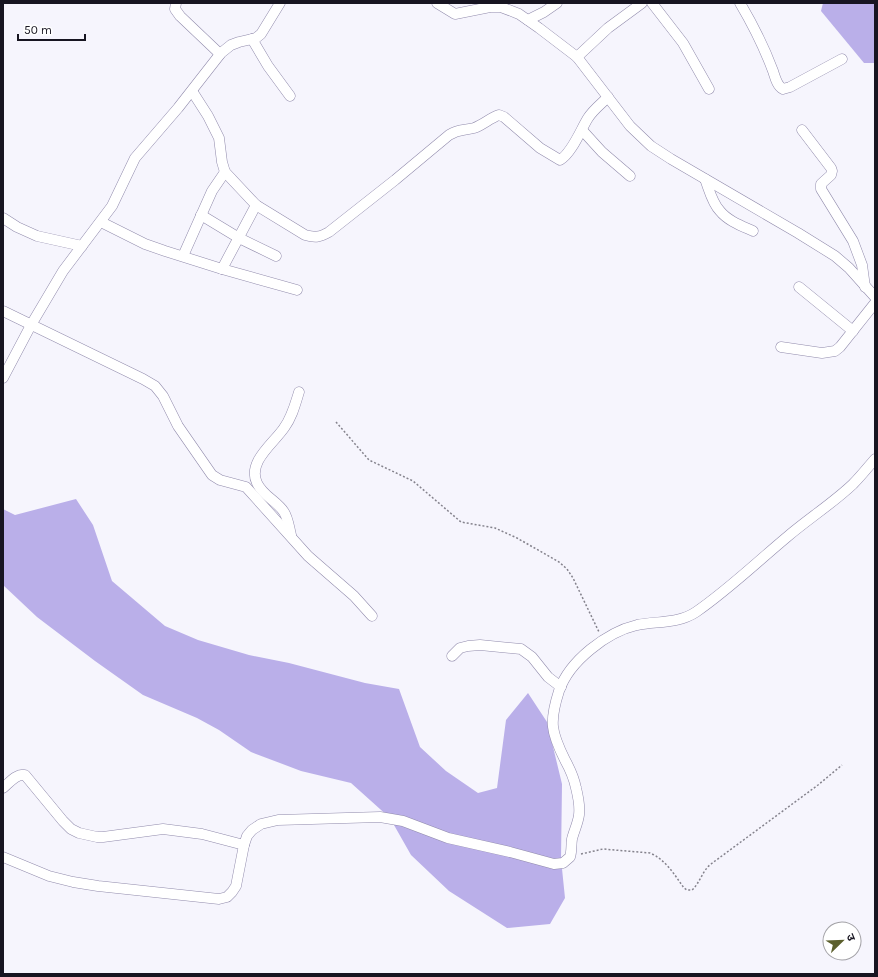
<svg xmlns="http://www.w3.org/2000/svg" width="878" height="977" viewBox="0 0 878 977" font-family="Karla,'Noto Sans Devanagari',sans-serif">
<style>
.forest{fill:#baafe9}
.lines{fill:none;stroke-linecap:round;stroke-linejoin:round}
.minor-casing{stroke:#918bac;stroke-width:11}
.path{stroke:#85838d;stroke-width:1.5;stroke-dasharray:2 2;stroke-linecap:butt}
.minor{stroke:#fff;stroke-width:10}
</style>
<rect width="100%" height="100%" fill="#f6f5fd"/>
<!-- forest -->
<g class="forest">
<path d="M823,3H875V63H864L821,11Z"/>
<path d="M76,499L93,525L112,581L165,626L198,640L249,655L289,663L365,683L399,689L420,747L446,771L478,793L497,788L506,720L528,693L547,722L562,784L561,859L565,898L550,924L507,928L449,891L411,855L390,818L351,783L301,771L251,752L219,730L197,718L143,695L95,661L37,617L3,585V509L15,515Z"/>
</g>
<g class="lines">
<defs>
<g id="minor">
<path d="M176,3L175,9L180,16L220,54"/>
<path d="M437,3L455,14L490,7H501L519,14L539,28L577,57L630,126L651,146L671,159L798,233L835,256L849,268L875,297"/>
<path d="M652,3L683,43L709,89"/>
<path d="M740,3C753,25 764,47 773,71C775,77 777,86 783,89L790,87L842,59"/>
<path d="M528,20L544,12L557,3"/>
<path d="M252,39L268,66L290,96"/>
<path d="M577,57L608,28L642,3"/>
<path d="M192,91L208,116L219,138L222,162L225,172L256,205L305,235C316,238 320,237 329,232L395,180L449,135C460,128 463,131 474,128C483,125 490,118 499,115L504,117L540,148L560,160C572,153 581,129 588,118C593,110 601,104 608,97"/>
<path d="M582,130L602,152L630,176"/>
<path d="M802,130L831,168L832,171L831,175L821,184V189L853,241L862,265L865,287"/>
<path d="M705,179C709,189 712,203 720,211C728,221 742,226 753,231"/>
<path d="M201,215L239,238L276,256"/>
<path d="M3,218L17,227L37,236L82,246"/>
<path d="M101,222L145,244L165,251L222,269L297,290"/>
<path d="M183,256L212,191L225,172"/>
<path d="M222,269L256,205"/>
<path d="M799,287L853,331"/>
<path d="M3,311L143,379L155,386L163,396L178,426L212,475L220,480L246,487L308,556L354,596L372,616"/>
<path d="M781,347L822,353L835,351L840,347L875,303"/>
<path d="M3,378L31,325L63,271L112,206L135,158L178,108L221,53L231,45L239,42L256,38L261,34L280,3"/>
<path d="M291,535C289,527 288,518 284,512C277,501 263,496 257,483C247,462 273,444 284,428C292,417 295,405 299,392"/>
<path d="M452,656L460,648L468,646L480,645L521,649L532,657L548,677L561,687"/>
<path d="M3,788C9,783 17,773 25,775L63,821L71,829L79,833L97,837H103L163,829L202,834L244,845"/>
<path d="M3,857L49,876L73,882L98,886L219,899L227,897L232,892L236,886L244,845L247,836L252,830L261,824L278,820L380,817L403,821L448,838L510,852L554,864L563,863L570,857C572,851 571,845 572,839C574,831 578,823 579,815C580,807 578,796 576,788C574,778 570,769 565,760C551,732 549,722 559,691C569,661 607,632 637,625C657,621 678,624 696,612C728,590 757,562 787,537C808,519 833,503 853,484C861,476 868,467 875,459"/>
</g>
</defs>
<!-- minor casing -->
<use href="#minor" class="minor-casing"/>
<!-- path -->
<g class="path">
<path d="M336,422L369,460L413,481L461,522L495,528L517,538L559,562L567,569L573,578L599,632"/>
<path d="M581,854L603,849L650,853C666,860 674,874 684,888L687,890H692C700,883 702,871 711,864L818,785L842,765"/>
</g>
<!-- minor -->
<use href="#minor" class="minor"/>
</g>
<!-- border -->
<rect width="878" height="977" fill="none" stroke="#171521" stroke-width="8"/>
<!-- north arrow -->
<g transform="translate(842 941) rotate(67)"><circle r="19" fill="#ffffff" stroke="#a2a1a6"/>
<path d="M0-3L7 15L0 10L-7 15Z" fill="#5b5f2c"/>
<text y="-6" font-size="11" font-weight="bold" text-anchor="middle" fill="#171521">उ</text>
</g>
<!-- scale -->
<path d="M18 34v6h67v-6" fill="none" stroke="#171521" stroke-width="2"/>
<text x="24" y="34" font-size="12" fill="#171521" stroke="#ffffff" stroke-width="3" paint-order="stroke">50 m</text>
</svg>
